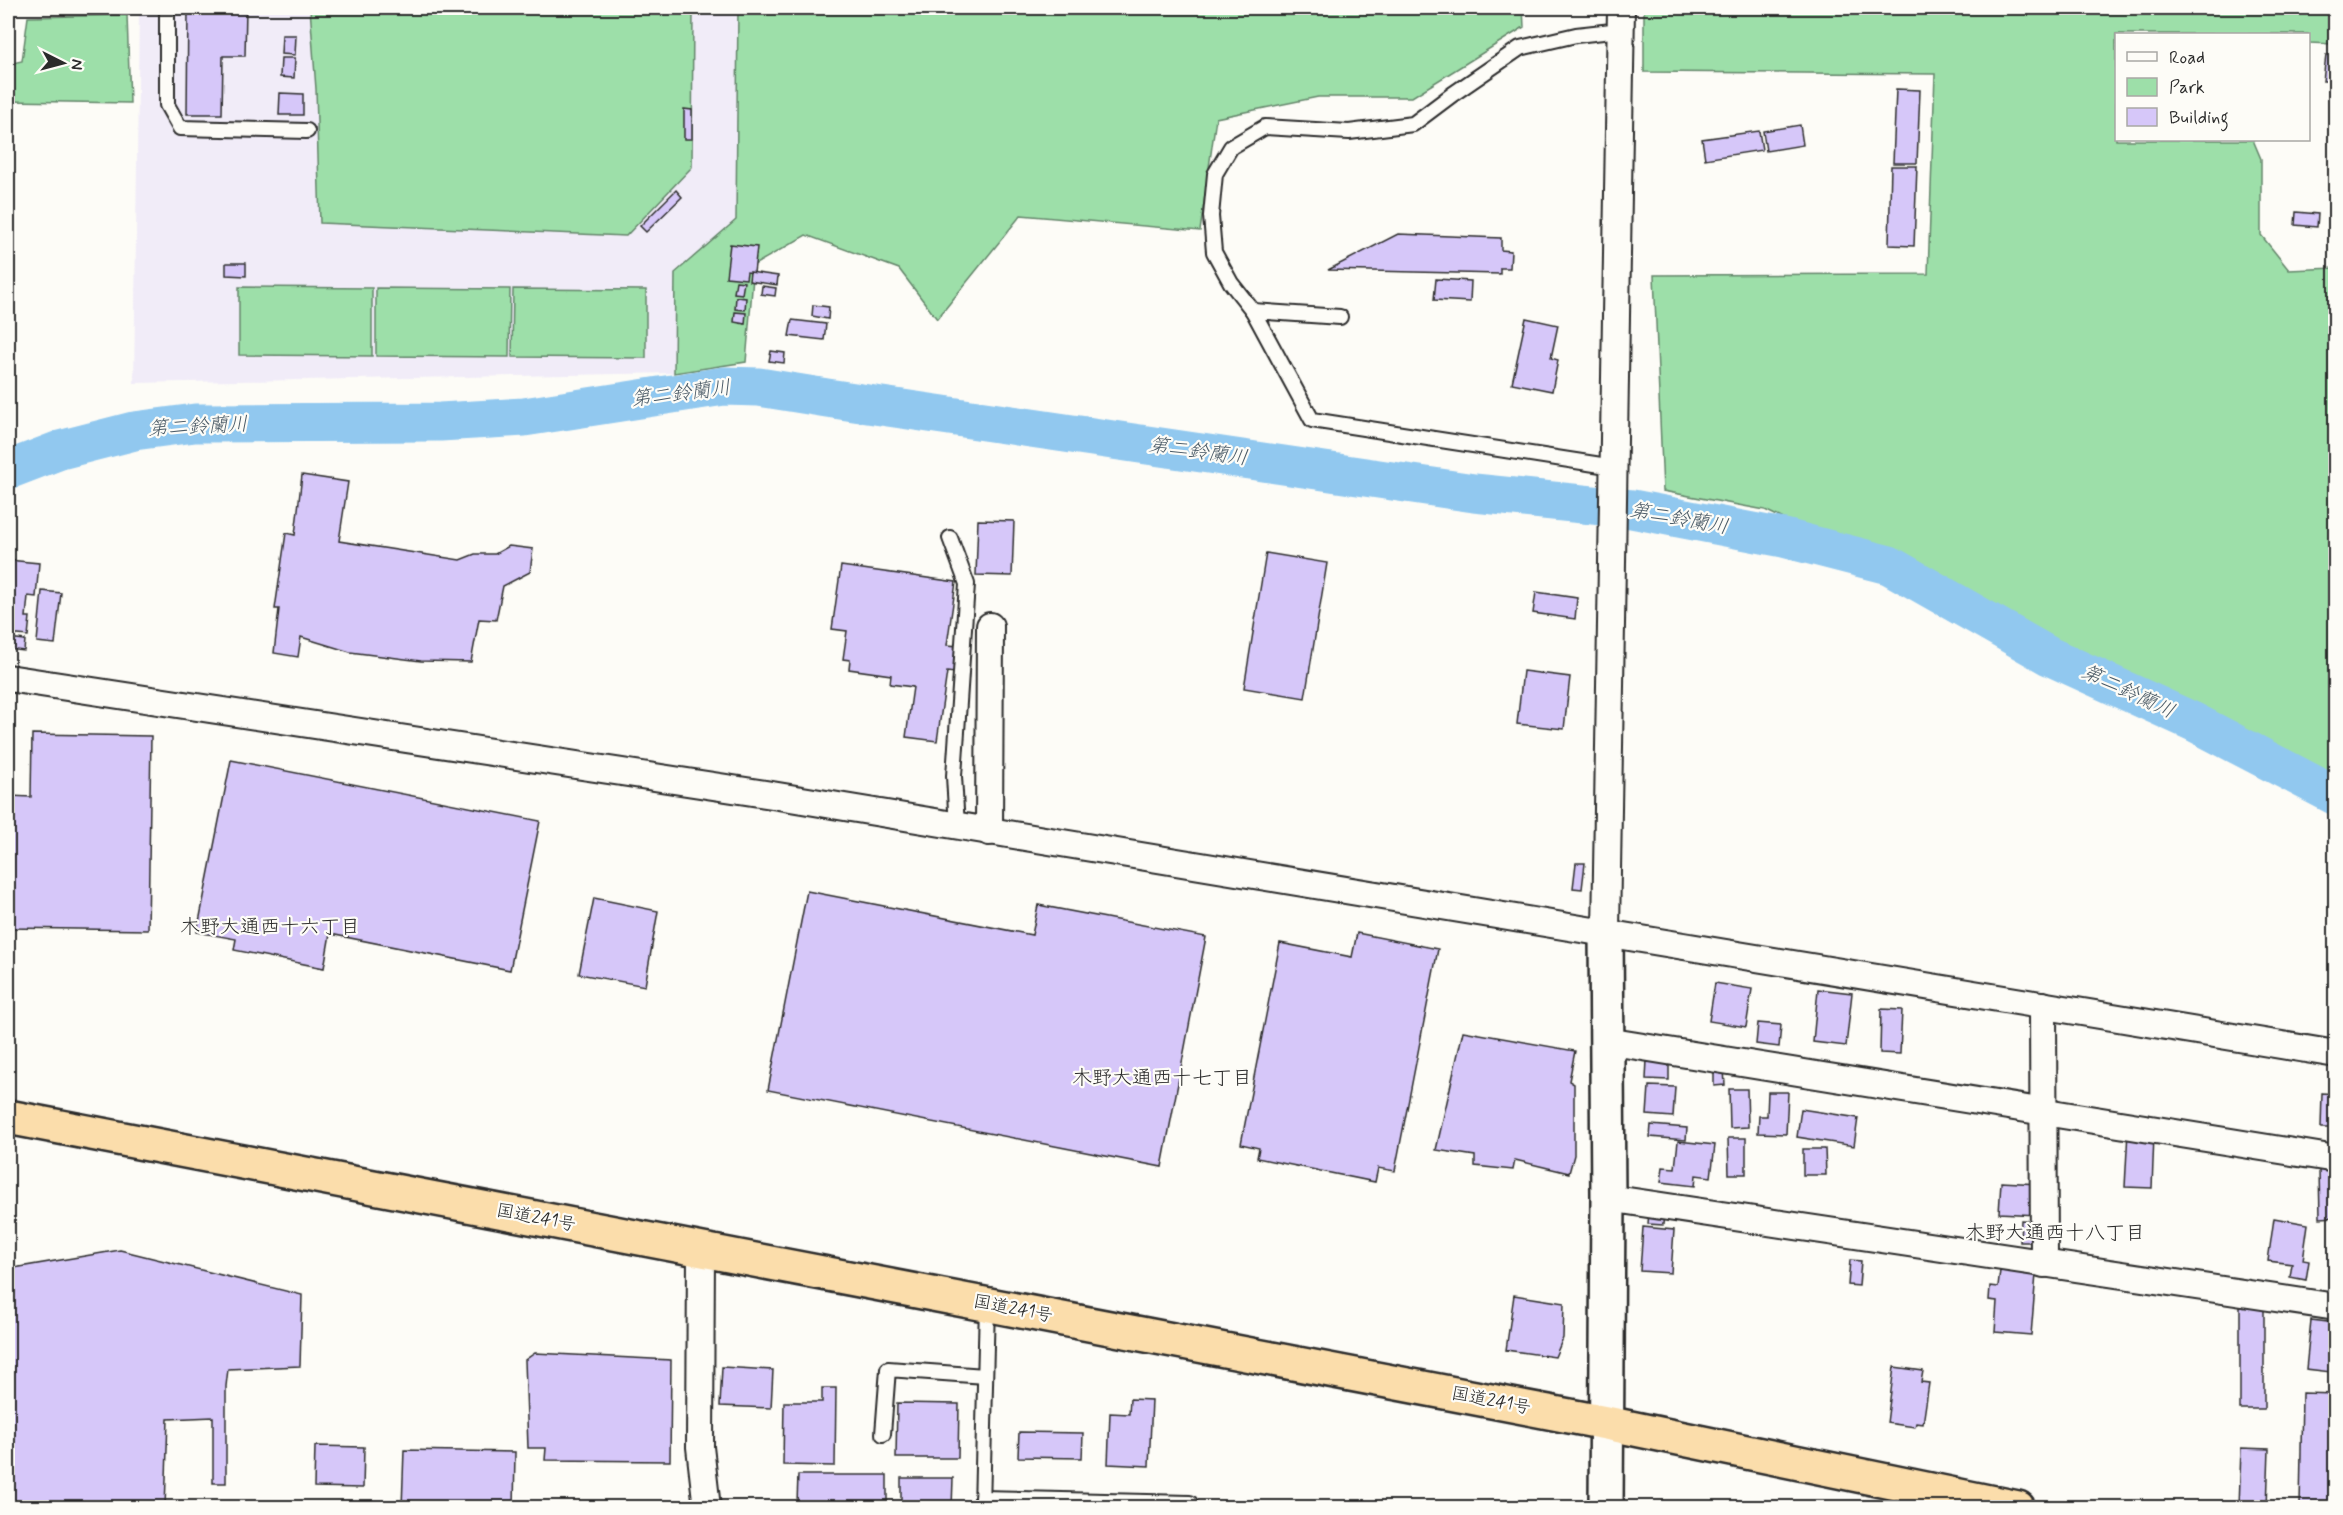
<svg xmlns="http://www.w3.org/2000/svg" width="2343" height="1515" viewBox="0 0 2343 1515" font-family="Mynerve,'Klee One',sans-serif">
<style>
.built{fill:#f1ecf8}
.green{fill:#9ddfa9;stroke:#64856a;stroke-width:1.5}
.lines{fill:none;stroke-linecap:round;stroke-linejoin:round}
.river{stroke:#91c8ef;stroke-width:39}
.building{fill:#d6c7f9;stroke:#2b2b2b;stroke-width:1.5}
.service-casing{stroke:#2b2b2b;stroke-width:18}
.minor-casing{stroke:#2b2b2b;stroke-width:30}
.tertiary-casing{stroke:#2b2b2b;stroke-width:38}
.trunk-casing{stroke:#2b2b2b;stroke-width:38}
.service{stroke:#fdfcf7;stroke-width:14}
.minor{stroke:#fdfcf7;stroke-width:26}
.tertiary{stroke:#fdfcf7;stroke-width:33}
.trunk{stroke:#fbddab;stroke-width:33}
.labels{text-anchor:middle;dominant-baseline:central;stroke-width:4.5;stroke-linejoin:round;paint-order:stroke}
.street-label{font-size:18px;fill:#2b2b2b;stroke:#fdfcf7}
.water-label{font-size:20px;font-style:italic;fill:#4a5a66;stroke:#fdfcf7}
.neighbourhood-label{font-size:20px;fill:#2b2b2b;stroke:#fdfcf7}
</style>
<rect width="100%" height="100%" fill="#fdfcf7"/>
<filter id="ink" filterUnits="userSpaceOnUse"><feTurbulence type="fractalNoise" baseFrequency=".0167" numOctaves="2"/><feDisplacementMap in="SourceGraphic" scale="12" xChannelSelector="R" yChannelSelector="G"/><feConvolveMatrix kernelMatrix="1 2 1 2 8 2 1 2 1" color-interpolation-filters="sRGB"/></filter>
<g filter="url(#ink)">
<!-- built -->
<path class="built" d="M139,8H738L736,220L675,273L674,373L134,383Z"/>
<!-- green -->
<g class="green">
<path d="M310,8H693L692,167L626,236L320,223L316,89Z"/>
<path d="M738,8H1523L1524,27L1412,97H1318L1216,118L1200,231L1021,215L937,319L899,269L806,235L754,265L746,362L674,373L675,273L736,220Z"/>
<path d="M1644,8H2335V44L2309,43L2308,34H2116V140H2253L2261,159V235L2289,270L2335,268V786L1765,510L1663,491L1654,275L1928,274L1935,74L1644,72Z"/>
<path d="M127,15L130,103L8,101V64L22,61L28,17Z"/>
<path d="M239,287L372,288V356L239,355Z"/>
<path d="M376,288L510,289L509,357L376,356Z"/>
<path d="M513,289L646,290V358L512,357Z"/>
</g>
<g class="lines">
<!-- river -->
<path class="river" d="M8,470L60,450L134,431L195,423L440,422L524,417L724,386L759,387L827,398L1474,493L1632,509L1784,538L1889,565L2049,656L2194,722L2336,796"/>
</g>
<!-- building -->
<g class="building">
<path d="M188,8H246L245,56H223L222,114H187Z"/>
<path d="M282,35H296L295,55L281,54Z"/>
<path d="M2326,55H2333L2331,81H2323Z"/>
<path d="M281,58H295L294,78L280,77Z"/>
<path d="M1896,89L1920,90L1917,163H1893Z"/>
<path d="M280,93L303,94V115H279Z"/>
<path d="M684,109L692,110V139H684Z"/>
<path d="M1800,125L1803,145L1766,151L1763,131Z"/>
<path d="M1759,131L1762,150L1705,159L1702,139Z"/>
<path d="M1891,166H1917L1914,246L1889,245Z"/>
<path d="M676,190L682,197L646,232L640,226Z"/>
<path d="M2296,212L2318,214L2317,227L2295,225Z"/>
<path d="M1398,234L1501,238V250L1511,251L1510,268H1500V274L1328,270Z"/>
<path d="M730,244L757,247L754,273L747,272L746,279L726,277Z"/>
<path d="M226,263H246V276L226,275Z"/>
<path d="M750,272L778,276L777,285L749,281Z"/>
<path d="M1436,279L1471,281L1470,302L1434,300Z"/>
<path d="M736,281L744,282L742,294L734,293Z"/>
<path d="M762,286L776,288L775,296L761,294Z"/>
<path d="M736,297L746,298L745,310L735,309Z"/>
<path d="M813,305L829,307L828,319L812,316Z"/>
<path d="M735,312L746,313L745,324L734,322Z"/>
<path d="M1526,318L1558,325L1551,358L1558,360L1552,391L1512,383Z"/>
<path d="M792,320L826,324L824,340L789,336Z"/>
<path d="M771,351L785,353L784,363L769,361Z"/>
<path d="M302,475L348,482L339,541L460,560L475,554H495L509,546L533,549L530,572L503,586L496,620L479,619L471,662L421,661L350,652L301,637L298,657L274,653L279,609H275L286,533L295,535Z"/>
<path d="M978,520L1014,521L1012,576L976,575Z"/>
<path d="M1266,553L1327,563L1305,698L1244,688Z"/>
<path d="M8,560L39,563L36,597L28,596L26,617H30L28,636L8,634Z"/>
<path d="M841,566L956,582L947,645L959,646L955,673L947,672L937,741L906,737L913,687L890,684L891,675L849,669L850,660L843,659L847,631L832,629Z"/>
<path d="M42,591L61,593L55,644L37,642Z"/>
<path d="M1536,592L1577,598L1575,619L1533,613Z"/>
<path d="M8,638L25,640L24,651L8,649Z"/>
<path d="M1523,671L1570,677L1564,729L1517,724Z"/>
<path d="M32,734L151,736L148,930L8,928L10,796L31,797Z"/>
<path d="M231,760L540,821L510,970L330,934L324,968L234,950L236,939L197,932Z"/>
<path d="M1576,863H1585L1582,889L1573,888Z"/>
<path d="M807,891L1032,935L1038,905L1206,937L1162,1167L768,1090Z"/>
<path d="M594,898L658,911L645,986L579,974Z"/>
<path d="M1357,933L1438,949L1395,1171L1378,1168L1375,1182L1257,1158L1259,1148L1241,1144L1280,943L1352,957Z"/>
<path d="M1715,983L1752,989L1746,1027L1709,1021Z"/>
<path d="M1818,989L1852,993L1846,1046L1813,1042Z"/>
<path d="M1881,1009L1902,1010L1900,1054L1880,1053Z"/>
<path d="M1758,1023L1781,1025L1779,1047L1756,1044Z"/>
<path d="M1463,1031L1575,1051L1569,1081L1574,1084V1155L1569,1173L1515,1160L1513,1170L1475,1166V1156L1436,1150Z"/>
<path d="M1647,1060L1669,1061V1080L1646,1079Z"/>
<path d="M1714,1069H1724L1725,1085L1714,1086Z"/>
<path d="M1649,1086L1675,1087L1673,1117L1647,1115Z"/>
<path d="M1729,1089H1747L1748,1127L1730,1128Z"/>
<path d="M1768,1092H1788L1786,1134L1758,1133L1759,1116H1767Z"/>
<path d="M2322,1093L2336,1094V1128H2321Z"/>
<path d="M1801,1109L1858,1118L1854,1146L1797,1137Z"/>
<path d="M1651,1125L1687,1128L1686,1140L1650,1137Z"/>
<path d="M2128,1131L2154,1135L2152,1188L2125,1187Z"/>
<path d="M1728,1138H1746V1174H1729Z"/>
<path d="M1678,1141L1715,1145L1711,1177L1696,1175L1695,1186L1661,1182L1663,1167L1675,1168Z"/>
<path d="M1803,1149H1825L1826,1175H1803Z"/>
<path d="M2336,1169V1217L2320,1218L2319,1170Z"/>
<path d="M2001,1182L2039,1184L2037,1215L1999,1213Z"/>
<path d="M1649,1211L1664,1212L1663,1225L1648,1224Z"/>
<path d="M2274,1218L2308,1224L2303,1260L2309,1261L2306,1280L2290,1277L2292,1264L2268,1261Z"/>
<path d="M2021,1220L2033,1221L2032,1242H2020Z"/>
<path d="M1643,1227L1674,1230L1671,1273L1640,1271Z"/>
<path d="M120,1250L302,1295L300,1366L228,1369L226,1386V1483H213V1417L168,1419L165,1508H12L8,1410V1269Z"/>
<path d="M1850,1260L1861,1261L1859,1286L1848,1285Z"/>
<path d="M2000,1271L2036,1274L2031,1335L1995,1332L1997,1301L1989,1300L1990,1286L1998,1287Z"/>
<path d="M1514,1295L1564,1303L1563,1338L1555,1357L1506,1350Z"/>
<rect x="2240" y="1299" width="24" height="110"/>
<path d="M2311,1320L2336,1323V1346L2331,1372L2306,1369Z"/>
<path d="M535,1353L671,1360L670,1461L545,1460L546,1448H528L525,1360Z"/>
<path d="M722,1367L773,1370L771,1408L720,1406Z"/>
<path d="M1894,1367L1923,1371L1921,1382L1929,1383L1923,1424L1916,1423L1915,1427L1887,1423Z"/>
<path d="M822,1388H836L835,1466L783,1465L784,1402H822Z"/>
<path d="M2302,1393L2336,1394V1508H2300Z"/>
<path d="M1130,1399L1152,1400L1149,1466L1108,1464L1110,1413L1129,1414Z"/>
<path d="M897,1403L959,1404L958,1458H896Z"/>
<path d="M1019,1432L1083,1433L1082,1458L1018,1457Z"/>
<path d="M315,1446L364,1447L363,1488L314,1487Z"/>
<path d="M2241,1448L2269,1449L2267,1508H2239Z"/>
<path d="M404,1450L515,1452L514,1508H402Z"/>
<path d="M798,1475H887V1506L835,1508V1503H797Z"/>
<path d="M901,1478H953L952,1508H901Z"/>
</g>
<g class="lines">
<defs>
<g id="service">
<path d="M167,8V105L180,128L307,131"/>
<path d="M1253,311L1231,283L1214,252L1211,216L1215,174L1231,147L1265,127L1349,132L1413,124L1453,94L1520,48L1576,35L1621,30"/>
<path d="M1340,317L1253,311L1312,420L1614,467"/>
<path d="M950,538L967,584L954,776L957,827"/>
<path d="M883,1434L888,1369L985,1376"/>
<path d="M982,1498L1190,1503V1508"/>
<path d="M982,1508L987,1304"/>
</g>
<g id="minor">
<path d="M8,678L772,795L2336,1054"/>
<path d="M989,832L990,626"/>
<path d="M1606,932L1621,8"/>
<path d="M2043,1005L2044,1264"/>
<path d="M1606,1041L2336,1159"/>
<path d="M1608,1198L2336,1307"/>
<path d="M701,1250L700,1447L707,1508"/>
</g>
<path id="tertiary" d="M1606,1508L1608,1198L1606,932"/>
<path id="trunk" d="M8,1117L1606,1423L2018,1508"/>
</defs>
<!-- service casing -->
<use href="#service" class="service-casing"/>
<!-- minor casing -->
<use href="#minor" class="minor-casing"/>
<!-- tertiary casing -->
<use href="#tertiary" class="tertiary-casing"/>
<!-- trunk casing -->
<use href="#trunk" class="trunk-casing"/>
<!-- service -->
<use href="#service" class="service"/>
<!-- minor -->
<use href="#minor" class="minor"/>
<!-- tertiary -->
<use href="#tertiary" class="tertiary"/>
<!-- trunk -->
<use href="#trunk" class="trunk"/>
</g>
</g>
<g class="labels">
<!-- street labels -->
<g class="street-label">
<text transform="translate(536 1218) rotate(11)">国道241号</text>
<text transform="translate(1013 1309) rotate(11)">国道241号</text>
<text transform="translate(1491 1401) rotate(11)">国道241号</text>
</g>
<!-- water labels -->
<g class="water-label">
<text transform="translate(681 394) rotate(-7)">第二鈴蘭川</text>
<text transform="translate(198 427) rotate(-3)">第二鈴蘭川</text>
<text transform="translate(1198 452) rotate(8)">第二鈴蘭川</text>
<text transform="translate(1679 519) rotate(10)">第二鈴蘭川</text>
<text transform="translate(2128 692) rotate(25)">第二鈴蘭川</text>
</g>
<!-- neighbourhood labels -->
<g class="neighbourhood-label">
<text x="270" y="927">木野大通西十六丁目</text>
<text x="1162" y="1078">木野大通西十七丁目</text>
<text x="2055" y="1233">木野大通西十八丁目</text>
</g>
</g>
<!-- margin -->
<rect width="2343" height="1515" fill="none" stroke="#fdfcf7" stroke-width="30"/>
<rect x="15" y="15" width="2313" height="1485" fill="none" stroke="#2b2b2b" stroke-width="2" filter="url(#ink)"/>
<!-- legend -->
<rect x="2115" y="33" width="195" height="108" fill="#fdfcf7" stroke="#a9a8a5" stroke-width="1.5"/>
<rect x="2127" y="52" width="30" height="9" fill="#fdfcf7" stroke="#a9a8a5" stroke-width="1.5"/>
<text x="2169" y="63" font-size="18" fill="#2b2b2b">Road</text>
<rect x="2127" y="78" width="30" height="18" fill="#9ddfa9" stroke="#a9a8a5" stroke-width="1.5"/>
<text x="2169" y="93" font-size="18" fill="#2b2b2b">Park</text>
<rect x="2127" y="108" width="30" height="18" fill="#d6c7f9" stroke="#a9a8a5" stroke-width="1.5"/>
<text x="2169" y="123" font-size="18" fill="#2b2b2b">Building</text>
<!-- north arrow -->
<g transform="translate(63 63) rotate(96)" stroke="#fdfcf7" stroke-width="4.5" paint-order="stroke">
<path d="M0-4.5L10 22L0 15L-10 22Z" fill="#2b2b2b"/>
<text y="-9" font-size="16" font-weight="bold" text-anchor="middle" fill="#2b2b2b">N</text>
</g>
</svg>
